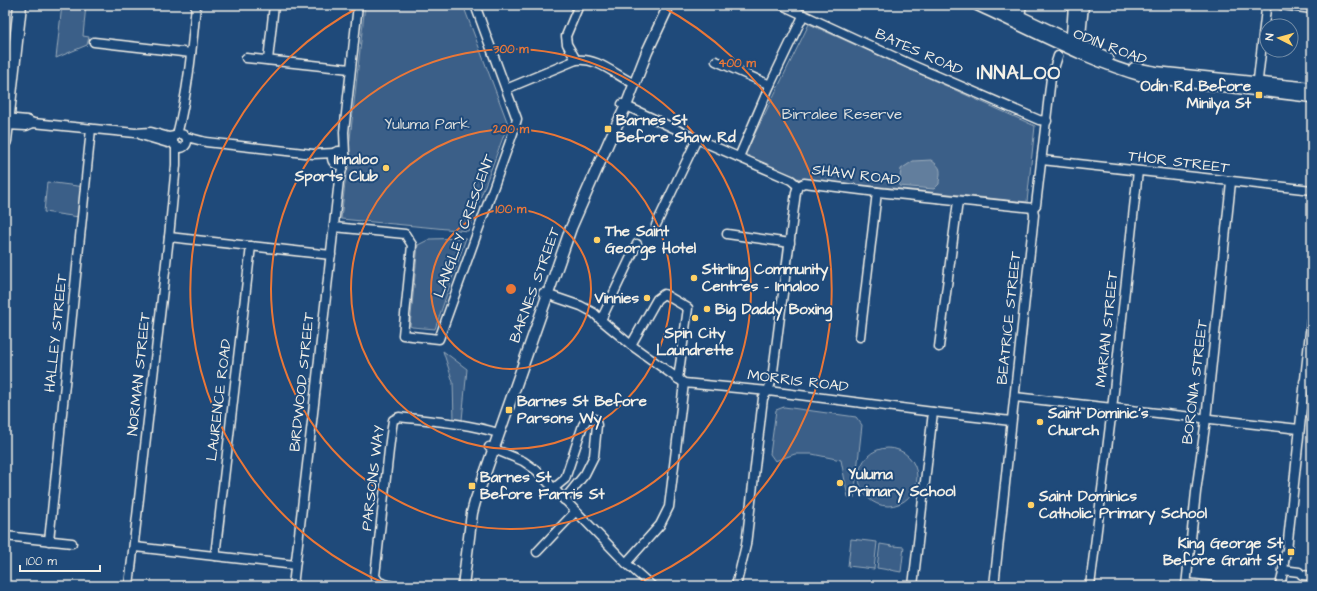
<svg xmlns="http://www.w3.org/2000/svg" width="1317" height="591" viewBox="0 0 1317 591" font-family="'Architects Daughter',sans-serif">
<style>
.green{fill:#3a5f88;stroke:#97a8b8}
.water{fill:#627e9d;stroke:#9cacbb}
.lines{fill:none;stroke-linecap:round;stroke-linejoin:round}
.minor-casing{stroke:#f4f1e8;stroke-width:11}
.major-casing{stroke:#f4f1e8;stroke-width:13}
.highway-casing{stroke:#f4f1e8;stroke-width:15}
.minor{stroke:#1f4a7a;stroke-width:8}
.major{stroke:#1f4a7a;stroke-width:10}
.highway{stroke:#1f4a7a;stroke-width:12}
.ring{fill:none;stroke:#ea7738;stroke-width:2}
.poi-dot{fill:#ffd166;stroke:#1f4a7a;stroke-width:1.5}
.labels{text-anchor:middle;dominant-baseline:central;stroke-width:4;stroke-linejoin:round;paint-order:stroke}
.street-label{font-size:15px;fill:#f4f1e8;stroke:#1f4a7a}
.poi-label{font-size:15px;font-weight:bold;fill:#f4f1e8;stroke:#1f4a7a;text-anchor:start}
.park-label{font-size:15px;fill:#e1e2de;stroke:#1f4a7a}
.district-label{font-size:19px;font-weight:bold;letter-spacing:1px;fill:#f4f1e8;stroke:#1f4a7a}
.centre{fill:#ea7738;stroke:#1f4a7a;stroke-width:2}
.ring-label{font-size:12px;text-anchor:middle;font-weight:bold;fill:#ea7738;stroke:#1f4a7a;stroke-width:4;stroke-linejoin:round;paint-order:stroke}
</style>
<rect width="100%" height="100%" fill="#1f4a7a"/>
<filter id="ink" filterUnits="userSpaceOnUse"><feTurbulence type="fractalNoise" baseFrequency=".025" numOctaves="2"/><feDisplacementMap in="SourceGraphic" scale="8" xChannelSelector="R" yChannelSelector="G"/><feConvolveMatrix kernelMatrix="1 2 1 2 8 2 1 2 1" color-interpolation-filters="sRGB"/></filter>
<g filter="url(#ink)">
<!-- green -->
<g class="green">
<path d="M62,5H86L83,36L89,37L87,45L56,58Z"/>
<path d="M365,5H463L508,124L468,231L341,219Z"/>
<path d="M809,24L1035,126L1027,202L796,178L744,156Z"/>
<path d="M47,182L85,187L79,217L44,212Z"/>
<path d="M466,238L435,329L412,327L410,326L418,245L430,239Z"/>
<path d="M443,351L467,369L462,420H454L453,382Z"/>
<path d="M784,407L856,417L862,425L854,498L848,497L841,460L812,454H795L775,461L770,454L776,410Z"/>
<circle cx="888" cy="477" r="29"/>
<path d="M851,539L877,542L874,569L848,566Z"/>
<path d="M880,544L892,546V547L893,546L904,547L901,572L890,570V569L889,570L877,568Z"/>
</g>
<!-- water -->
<path class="water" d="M931,160C943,169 940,170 939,184L934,189L899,186L901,169L913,161Z"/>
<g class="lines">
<defs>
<g id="minor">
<path d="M782,5L912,65L1039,120L1047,121"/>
<path d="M1281,5L1312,9"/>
<path d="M1018,22L1020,16L1022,5"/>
<path d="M94,42L191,53"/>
<path d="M246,58L350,69"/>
<path d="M268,60L274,5"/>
<path d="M576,60L567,44L566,36L579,5"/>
<path d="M716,61L770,85"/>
<path d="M1257,88L1266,9"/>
<path d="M506,89L576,60C598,57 616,76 635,84"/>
<path d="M622,104L697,139L791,180L798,186"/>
<path d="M5,118L27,120L33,123L135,133L151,132L169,137L175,136"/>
<path d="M5,125L26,126L33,123"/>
<circle cx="180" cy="141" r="7"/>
<path d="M141,135L168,143"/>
<path d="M177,135C188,92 192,48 196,5"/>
<path d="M187,137L206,142L313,154L335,153"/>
<circle cx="339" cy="158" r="7"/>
<path d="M345,154L344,132L358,5"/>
<path d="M739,157L770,85L803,16"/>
<path d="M1042,160L1312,190"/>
<path d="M798,186L804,183L877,192L1033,208"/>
<path d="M1033,208L1036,205L1051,78L1058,56"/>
<path d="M656,225L697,139"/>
<path d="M334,227L405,234L412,245L403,335L439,339L513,133L517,119L475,5"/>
<path d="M727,234L790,243"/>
<path d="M169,237L331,255"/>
<path d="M543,293L581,306L594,313L601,320L631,345L684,383L768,391L933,412L1011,421"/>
<path d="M601,320L637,244"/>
<path d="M860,337L877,192"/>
<path d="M631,345L657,299L664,294L688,308L678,379"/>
<path d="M939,347L958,201"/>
<path d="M1304,382H1312"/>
<path d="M1015,397L1299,429"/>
<path d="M489,447L523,461L536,470L626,563L652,586"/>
<path d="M553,489L565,479L583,425L588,418L595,419L597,425L594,456L585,474L564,500"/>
<path d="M5,536L72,543"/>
<path d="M49,541L91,129"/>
<path d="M135,547L295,565"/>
<path d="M537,552L575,512"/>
<path d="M215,556L251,246"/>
<path d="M626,563L660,525L669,507L684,383"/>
<path d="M1283,570L1299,572L1302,575L1312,576"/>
<path d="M1186,583L1213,586"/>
<path d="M129,586L169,237L176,165V146"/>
<path d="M293,586L313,413L339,180L344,163"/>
<path d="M392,586L379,582L375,576L390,441L393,420L399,417C433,421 466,423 498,433"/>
<path d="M736,586L746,545L763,398L768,391L772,379L796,192L798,186"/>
<path d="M913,586L933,412"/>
<path d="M994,586L1034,215L1033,208"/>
<path d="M1090,586L1112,409L1138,171"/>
<path d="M1186,586L1196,492L1206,419L1231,182"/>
<path d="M1279,586C1285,575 1282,561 1287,550L1312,313"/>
</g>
<g id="major">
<path d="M977,5C1032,30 1088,61 1146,77L1312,97"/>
<path d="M996,5L1108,58"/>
<path d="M1069,46L1072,34L1074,5"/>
<path d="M1080,48L1081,45L1080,36L1083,5"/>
<path d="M1134,68L1156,72L1312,88"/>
<path d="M463,586L472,513L475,502L571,228L610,139L626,106L647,52L669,5"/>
</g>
<path id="highway" d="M5,141L20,5"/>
</defs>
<!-- minor casing -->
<use href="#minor" class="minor-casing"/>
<!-- major casing -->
<use href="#major" class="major-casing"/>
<!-- highway casing -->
<use href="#highway" class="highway-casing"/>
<!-- minor -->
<use href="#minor" class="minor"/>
<!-- major -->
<use href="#major" class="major"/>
<!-- highway -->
<use href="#highway" class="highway"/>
</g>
</g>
<!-- distance rings -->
<g class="ring">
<circle cx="511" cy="289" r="80"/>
<circle cx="511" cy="289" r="160"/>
<circle cx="511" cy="289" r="240"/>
<path d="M391 586A320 320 0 0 1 363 5M659 5A320 320 0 0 1 631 586"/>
</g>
<!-- markers -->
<g class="poi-dot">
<rect x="1255" y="91" width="8" height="8" rx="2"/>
<rect x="604" y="125" width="8" height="8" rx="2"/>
<circle cx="386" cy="168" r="4"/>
<circle cx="597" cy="240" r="4"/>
<circle cx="694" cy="278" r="4"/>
<circle cx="647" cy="298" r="4"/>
<circle cx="707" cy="309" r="4"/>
<circle cx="695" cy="318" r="4"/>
<rect x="505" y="406" width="8" height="8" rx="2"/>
<circle cx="1040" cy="422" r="4"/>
<circle cx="840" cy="483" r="4"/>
<rect x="468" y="482" width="8" height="8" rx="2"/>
<circle cx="1031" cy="505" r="4"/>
<rect x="1287" y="548" width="8" height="8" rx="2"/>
</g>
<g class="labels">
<!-- street labels -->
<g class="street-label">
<text transform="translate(1110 47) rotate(21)">ODIN ROAD</text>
<text transform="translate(919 52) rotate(24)">BATES ROAD</text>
<text transform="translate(1179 162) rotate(7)">THOR STREET</text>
<text transform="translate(856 175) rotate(7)">SHAW ROAD</text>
<text transform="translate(464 226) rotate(-70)">LANGLEY CRESCENT</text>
<text transform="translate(535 285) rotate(-70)">BARNES STREET</text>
<text transform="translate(1009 318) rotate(-84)">BEATRICE STREET</text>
<text transform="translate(1107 329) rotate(-84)">MARIAN STREET</text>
<text transform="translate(56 333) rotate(-84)">HALLEY STREET</text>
<text transform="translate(139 374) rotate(-84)">NORMAN STREET</text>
<text transform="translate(798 381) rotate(7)">MORRIS ROAD</text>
<text transform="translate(302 382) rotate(-84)">BIRDWOOD STREET</text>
<text transform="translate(1195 382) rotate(-83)">BORONIA STREET</text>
<text transform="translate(219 400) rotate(-83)">LAURENCE ROAD</text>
<text transform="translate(373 478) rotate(-83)">PARSONS WAY</text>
</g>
<!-- poi labels -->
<g class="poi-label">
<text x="1251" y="86" text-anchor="end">Odin Rd Before<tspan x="1251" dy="17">Minilya St</tspan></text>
<text x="616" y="120">Barnes St<tspan x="616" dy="17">Before Shaw Rd</tspan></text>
<text x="378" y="159" text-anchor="end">Innaloo<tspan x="378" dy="17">Sports Club</tspan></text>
<text x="605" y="231">The Saint<tspan x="605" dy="17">George Hotel</tspan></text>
<text x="702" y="269">Stirling Community<tspan x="702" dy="17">Centres - Innaloo</tspan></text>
<text x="639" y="298" text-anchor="end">Vinnies</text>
<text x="715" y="309">Big Daddy Boxing</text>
<text x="695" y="333" text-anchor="middle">Spin City<tspan x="695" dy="17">Laundrette</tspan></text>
<text x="517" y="401">Barnes St Before<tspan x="517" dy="17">Parsons Wy</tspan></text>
<text x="1048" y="413">Saint Dominic's<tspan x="1048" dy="17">Church</tspan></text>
<text x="848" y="474">Yuluma<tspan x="848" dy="17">Primary School</tspan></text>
<text x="480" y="477">Barnes St<tspan x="480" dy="17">Before Farris St</tspan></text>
<text x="1039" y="496">Saint Dominics<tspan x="1039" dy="17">Catholic Primary School</tspan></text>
<text x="1283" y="543" text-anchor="end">King George St<tspan x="1283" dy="17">Before Grant St</tspan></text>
</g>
<!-- park labels -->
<g class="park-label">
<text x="842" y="114">Birralee Reserve</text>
<text x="427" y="124">Yuluma Park</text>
</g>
<!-- district labels -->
<g class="district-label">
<text x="1019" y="73">INNALOO</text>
</g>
</g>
<circle cx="511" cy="289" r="6" class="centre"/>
<g class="ring-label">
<text x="511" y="53">300 m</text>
<text x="737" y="67">400 m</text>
<text x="511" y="133">200 m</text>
<text x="511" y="213">100 m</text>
</g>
<!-- margin -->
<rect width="1317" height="591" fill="none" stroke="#1f4a7a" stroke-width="20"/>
<rect x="10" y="10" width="1297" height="571" fill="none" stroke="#f4f1e8" stroke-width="1.5" filter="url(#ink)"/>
<!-- north arrow -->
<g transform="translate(1279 38) rotate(276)"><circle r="19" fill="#1f4a7a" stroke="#748da6"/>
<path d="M0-3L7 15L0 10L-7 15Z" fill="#ffd166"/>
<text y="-6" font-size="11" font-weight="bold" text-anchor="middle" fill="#f4f1e8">N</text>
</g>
<!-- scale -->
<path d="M20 565v6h80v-6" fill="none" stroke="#f4f1e8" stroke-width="2"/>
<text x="26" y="565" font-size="12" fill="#f4f1e8" stroke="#1f4a7a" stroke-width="3" paint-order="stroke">100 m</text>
</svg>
